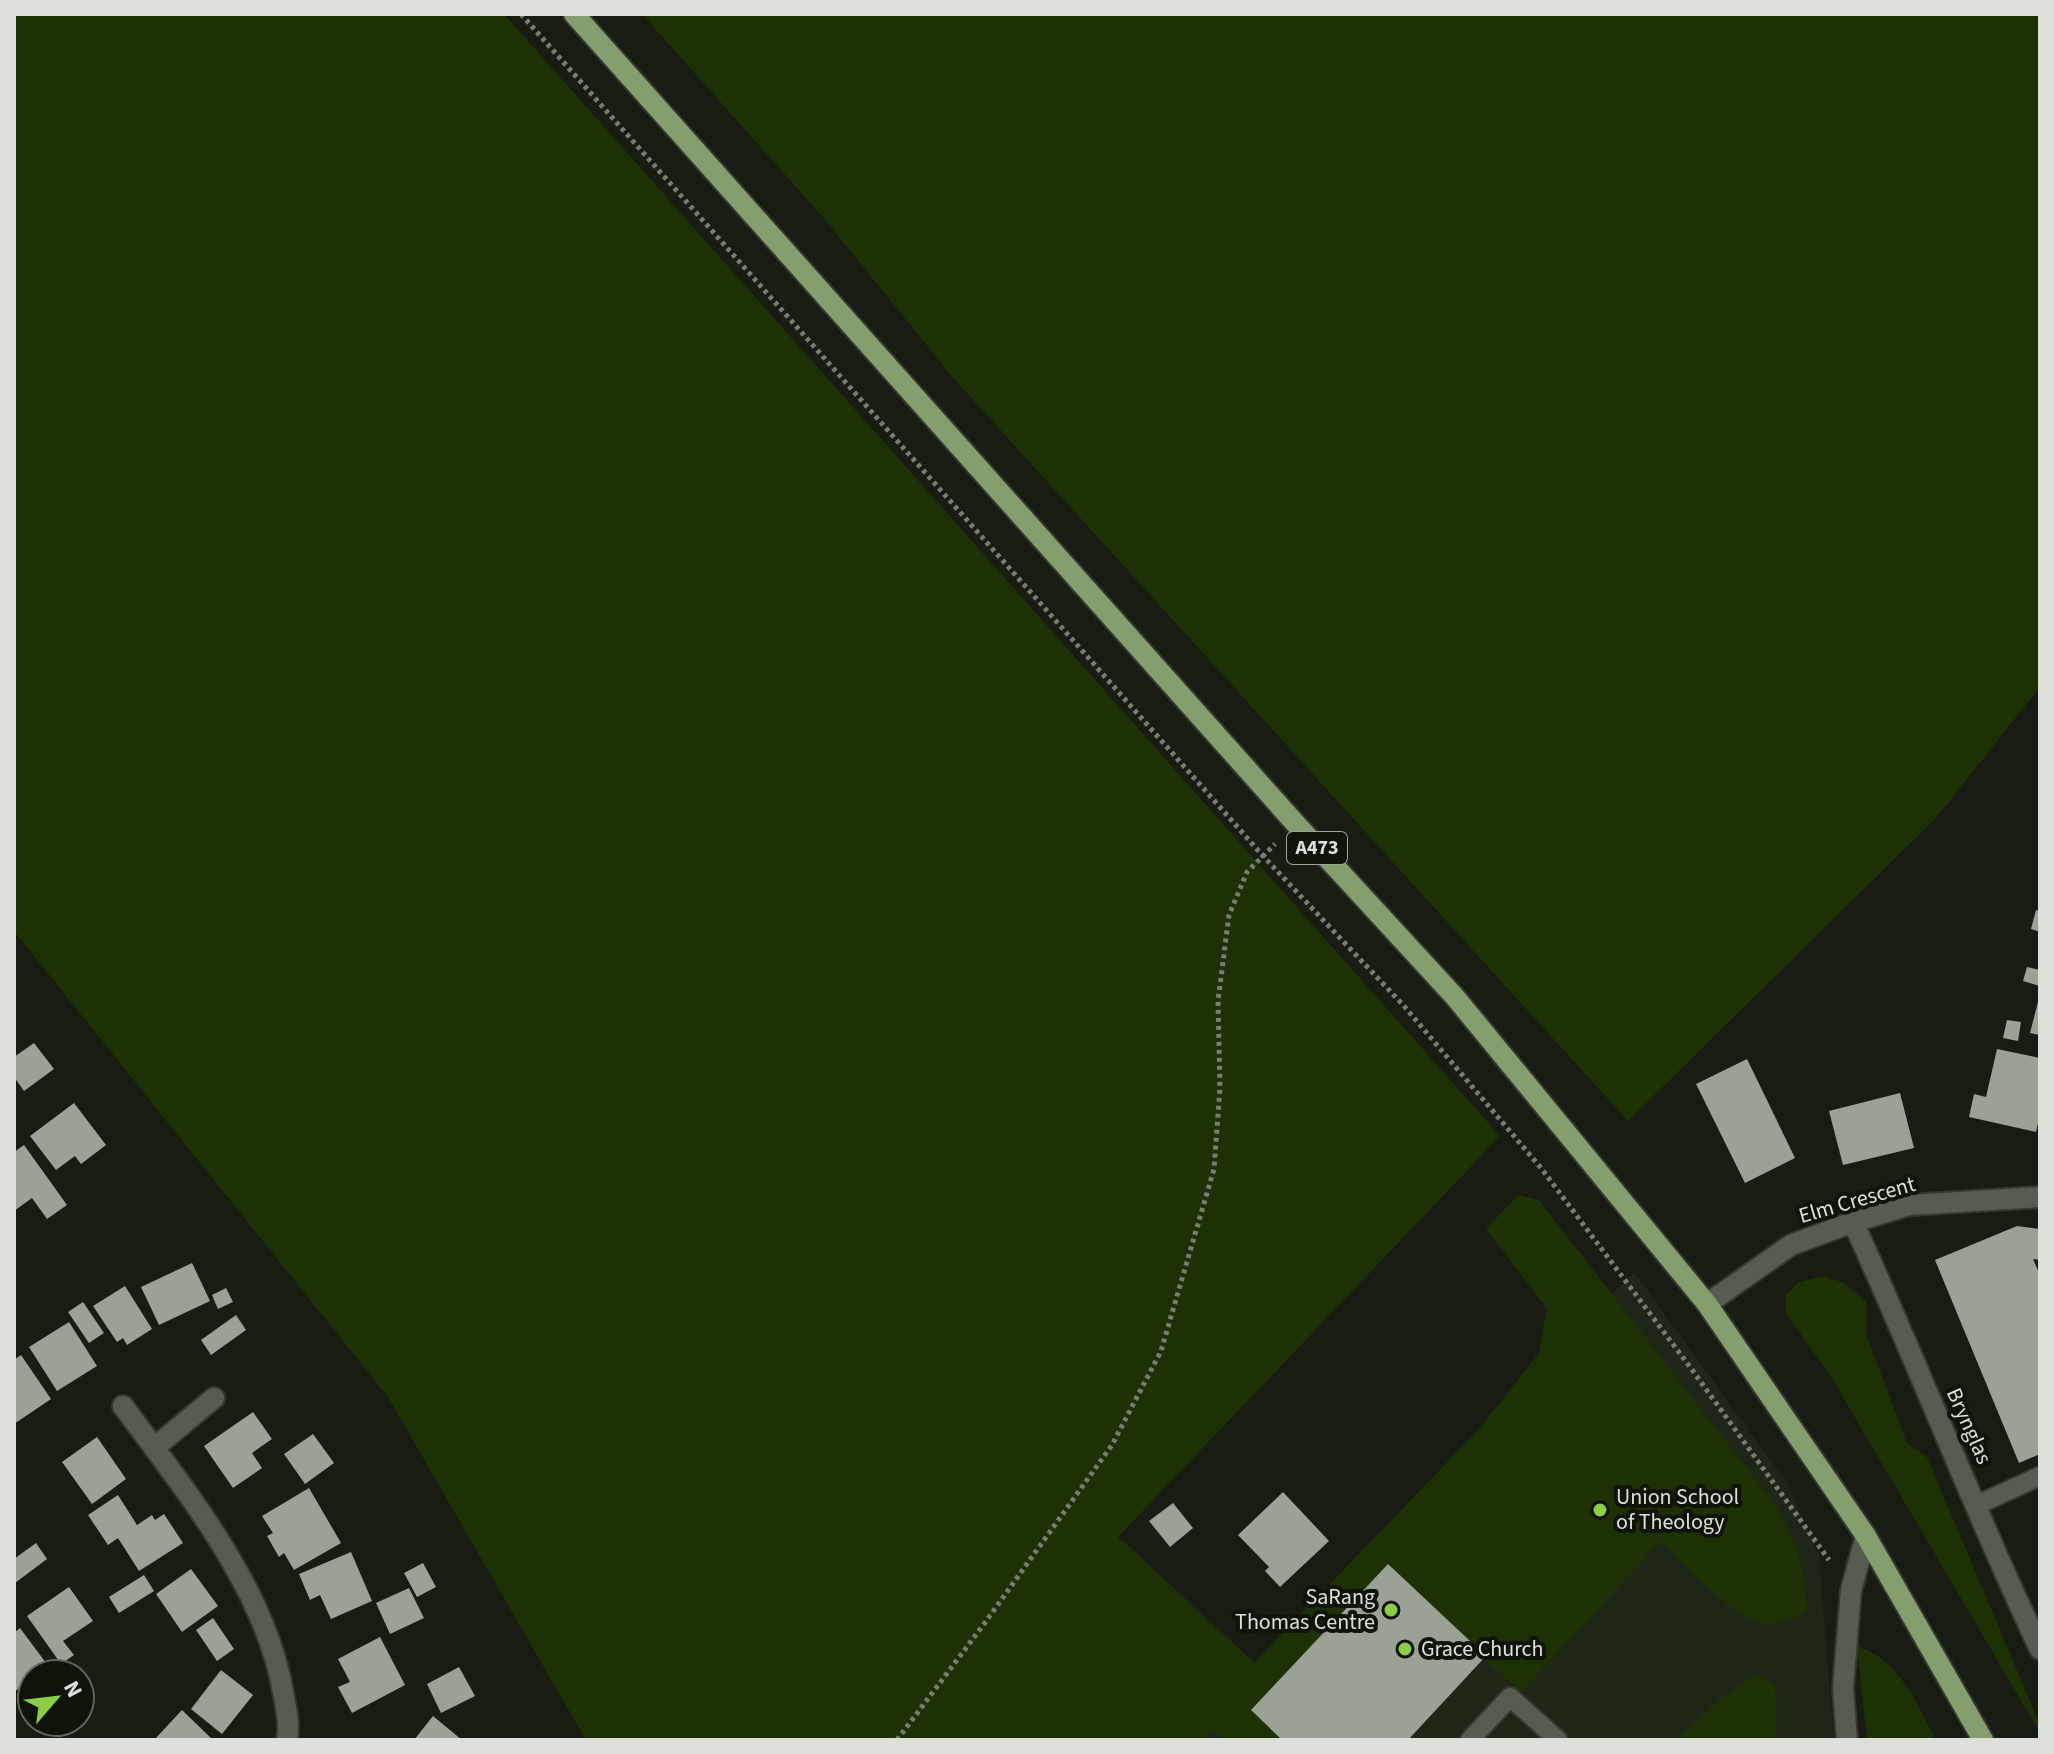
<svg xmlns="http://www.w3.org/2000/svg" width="2054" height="1754" viewBox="0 0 2054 1754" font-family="'Source Sans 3',sans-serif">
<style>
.built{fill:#1e2617}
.green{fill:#1d3105}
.building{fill:#9aa195}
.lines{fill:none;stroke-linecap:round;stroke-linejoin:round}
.service-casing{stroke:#343831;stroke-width:22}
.minor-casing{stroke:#343831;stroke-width:24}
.primary-casing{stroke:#343831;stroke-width:24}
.path{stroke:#787d74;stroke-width:5;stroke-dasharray:4 4;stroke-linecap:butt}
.service{stroke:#565c51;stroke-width:18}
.minor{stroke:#565c51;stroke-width:20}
.primary{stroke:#859e6e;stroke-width:20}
.poi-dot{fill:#8dce44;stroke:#0f140b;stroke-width:3}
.labels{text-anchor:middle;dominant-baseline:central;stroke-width:8;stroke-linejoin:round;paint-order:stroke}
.shield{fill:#0f140b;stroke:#9ea39b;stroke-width:2}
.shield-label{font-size:20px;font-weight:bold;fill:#dce0d9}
.street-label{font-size:22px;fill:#dce0d9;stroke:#0f140b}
.poi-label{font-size:22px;fill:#dce0d9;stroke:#0f140b;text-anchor:start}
</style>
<rect width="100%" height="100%" fill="#181d14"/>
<!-- built -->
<path class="built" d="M1634,1272L1787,1483L1819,1556L1834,1740H951L1125,1542L1255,1663L1480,1428Z"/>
<!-- green -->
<g class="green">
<path d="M14,14H504L1500,1136L1118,1537L1254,1663L1480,1428L1539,1353L1547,1308L1486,1229L1518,1195L1539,1200L1777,1507C1798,1548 1806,1567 1807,1613C1792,1619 1773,1627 1758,1622C1727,1613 1685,1564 1661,1541L1521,1692L1481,1656L1403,1740H1224L1214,1730L1203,1740H586L388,1397L14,931Z"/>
<path d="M642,14H2040V687L1936,818L1628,1121L955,380L822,216Z"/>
<path d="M1822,1276L1845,1283L1866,1302L1867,1337L1907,1443L1927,1457L2040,1725V1733L1833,1380L1786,1313V1295L1799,1282Z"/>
<path d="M1857,1646C1900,1660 1916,1703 1936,1740H1867Z"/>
<path d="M1756,1675L1775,1684L1776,1740H1678L1721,1698Z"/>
</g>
<!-- building -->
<g class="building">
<path d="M2036,910L2040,911V932L2031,929Z"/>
<path d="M2027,967L2040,970V986L2023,981Z"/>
<path d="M2039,998L2040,999V1035L2030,1033Z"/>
<path d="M2007,1020L2021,1022L2018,1041L2003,1038Z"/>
<path d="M34,1043L54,1069L24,1091L14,1077V1057Z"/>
<path d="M1997,1049L2040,1058V1114L2036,1132L1969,1117L1974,1094L1986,1097Z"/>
<path d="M1747,1059L1795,1158L1745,1183L1696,1084Z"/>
<path d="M1900,1093L1914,1148L1843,1165L1829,1111Z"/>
<path d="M74,1103L106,1145L81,1164L75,1156L56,1170L30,1136Z"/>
<path d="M24,1145L67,1205L47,1219L32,1198L14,1211V1152Z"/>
<path d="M2017,1226L2040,1229V1260L2033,1259L2040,1275V1454L2019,1463L1935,1260Z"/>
<path d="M192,1263L210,1301L159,1325L141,1287Z"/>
<path d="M125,1286L152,1329L127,1345L123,1338L117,1342L93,1306Z"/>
<path d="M226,1288L233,1302L218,1309L212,1295Z"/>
<path d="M83,1302L104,1333L89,1343L68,1312Z"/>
<path d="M236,1315L246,1330L211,1355L201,1340Z"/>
<path d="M69,1322L97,1366L57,1391L29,1347Z"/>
<path d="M21,1355L51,1399L14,1424V1360Z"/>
<path d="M253,1412L272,1439L252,1453L262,1468L233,1488L204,1446Z"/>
<path d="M313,1434L334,1463L305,1484L284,1454Z"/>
<path d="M97,1437L126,1479L92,1504L62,1462Z"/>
<path d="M309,1488L341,1543L294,1570L284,1553L279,1557L267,1536L273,1533L262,1516Z"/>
<path d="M1283,1492L1329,1541L1280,1587L1265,1571L1269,1567L1238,1535Z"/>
<path d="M118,1495L137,1525L152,1515L155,1520L164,1514L183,1543L139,1571L118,1538L108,1545L88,1515Z"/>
<path d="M1173,1503L1193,1528L1170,1547L1149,1521Z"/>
<path d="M36,1543L47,1559L15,1583L14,1559Z"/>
<path d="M351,1552L372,1601L331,1619L320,1595L310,1600L299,1574Z"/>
<path d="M423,1563L436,1587L417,1597L404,1573Z"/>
<path d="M1388,1564L1486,1656L1408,1740H1282L1251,1710Z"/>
<path d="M191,1569L218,1606L182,1632L156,1594Z"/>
<path d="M144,1575L154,1591L119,1613L109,1597Z"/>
<path d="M69,1587L93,1621L63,1641L74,1655L61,1664L27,1616Z"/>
<path d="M409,1588L424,1618L390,1634L376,1603Z"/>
<path d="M213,1618L234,1649L217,1661L196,1630Z"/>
<path d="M20,1628L49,1667L39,1674H32V1679L14,1692V1633Z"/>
<path d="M380,1637L405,1685L352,1713L338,1687L350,1682L338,1659Z"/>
<path d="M459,1667L475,1696L441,1713L427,1684Z"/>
<path d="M221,1670L253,1695L222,1734L191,1709Z"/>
<path d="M182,1710L213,1740H154Z"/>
<path d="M433,1716L462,1740H414Z"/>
</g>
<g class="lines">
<defs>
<g id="service">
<path d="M1977,1505L2040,1476"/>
<path d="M1470,1740L1510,1697L1558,1740"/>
</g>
<g id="minor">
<path d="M1853,1222C1918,1363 1973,1509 2040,1649"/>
<path d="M1707,1304L1791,1245L1853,1222L1910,1205L2040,1197"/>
<path d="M123,1406C185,1490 265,1587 283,1692C286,1708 290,1723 287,1740"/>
<path d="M154,1448L214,1398"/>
<path d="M1847,1740L1843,1688L1851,1590L1866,1536"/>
</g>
<path id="primary" d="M574,14L1295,823L1455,997L1707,1304L1866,1536L1983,1740"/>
</defs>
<!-- service casing -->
<use href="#service" class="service-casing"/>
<!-- minor casing -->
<use href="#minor" class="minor-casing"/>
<!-- primary casing -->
<use href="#primary" class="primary-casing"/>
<!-- path -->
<g class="path">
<path d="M521,14L1263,856L1404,1006L1541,1168L1693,1371L1829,1560"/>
<path d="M897,1740L984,1624L1112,1445L1161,1351L1214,1169L1220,1088L1218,1001L1229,915L1247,872L1275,844"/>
</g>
<!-- service -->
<use href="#service" class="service"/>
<!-- minor -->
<use href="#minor" class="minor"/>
<!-- primary -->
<use href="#primary" class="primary"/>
</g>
<!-- markers -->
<g class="poi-dot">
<circle cx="1600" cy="1510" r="8"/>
<circle cx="1391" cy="1610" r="8"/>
<circle cx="1405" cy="1649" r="8"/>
</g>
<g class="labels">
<!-- shield labels -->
<rect class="shield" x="1287" y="832" width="60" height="32" rx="6"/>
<g class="shield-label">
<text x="1317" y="848">A473</text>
</g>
<!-- street labels -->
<g class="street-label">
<text transform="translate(1857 1200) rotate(-16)">Elm Crescent</text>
<text transform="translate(1969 1426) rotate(66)">Brynglas</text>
</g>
<!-- poi labels -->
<g class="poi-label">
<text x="1616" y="1497">Union School<tspan x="1616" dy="25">of Theology</tspan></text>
<text x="1375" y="1597" text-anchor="end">SaRang<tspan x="1375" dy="25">Thomas Centre</tspan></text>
<text x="1421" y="1649">Grace Church</text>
</g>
</g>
<!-- border -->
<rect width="2054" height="1754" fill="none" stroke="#dce0d9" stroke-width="32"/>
<!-- north arrow -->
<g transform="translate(56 1698) rotate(62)"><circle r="38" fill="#0f140b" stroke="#61665d" stroke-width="2"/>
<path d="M0-6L14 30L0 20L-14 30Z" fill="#8dce44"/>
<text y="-12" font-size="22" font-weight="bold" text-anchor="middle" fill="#dce0d9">N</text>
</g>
</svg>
